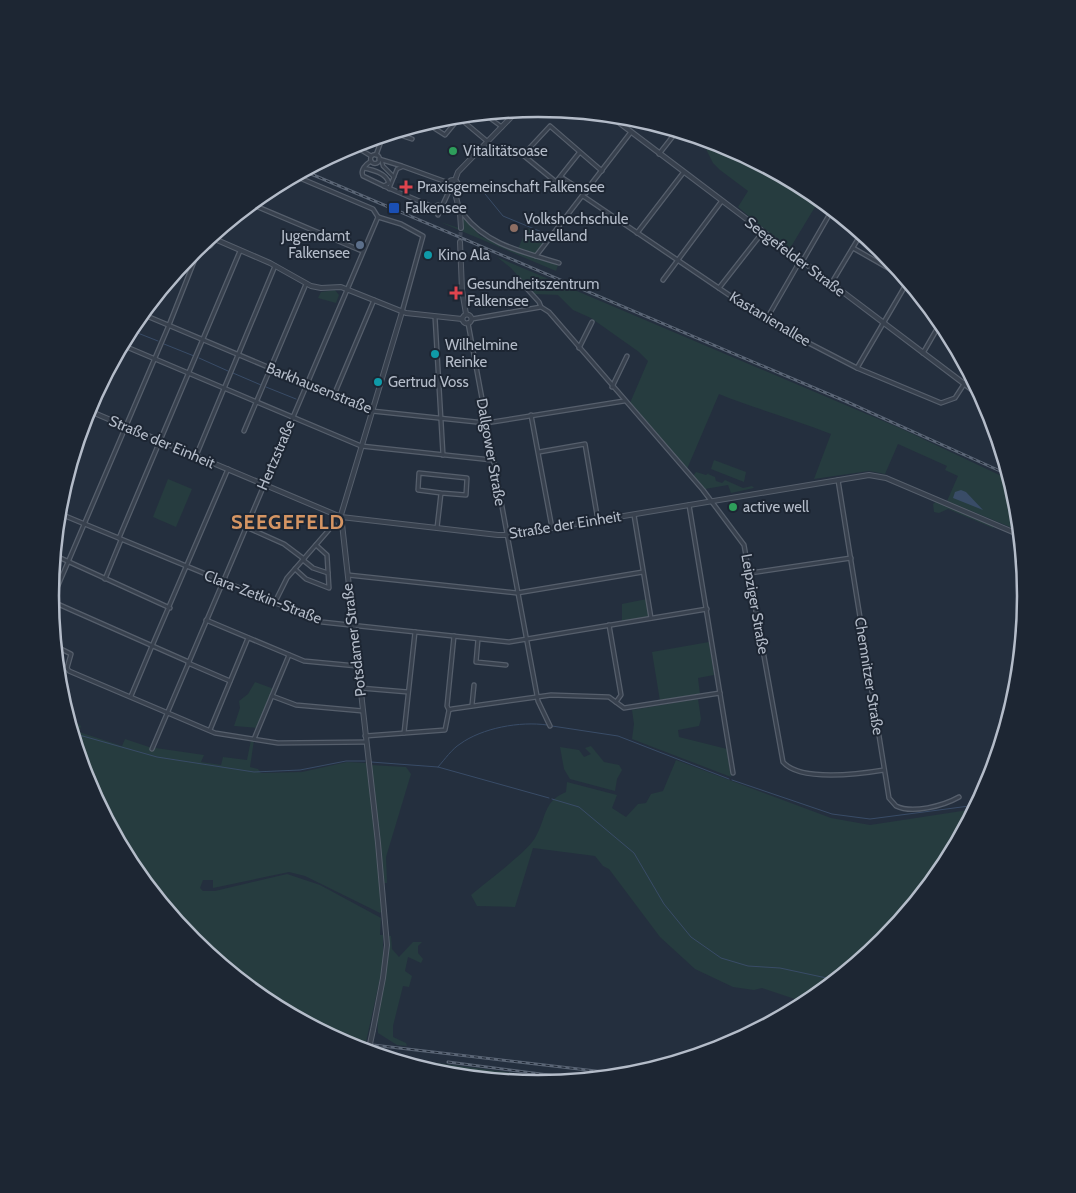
<svg xmlns="http://www.w3.org/2000/svg" width="1076" height="1193" viewBox="0 0 1076 1193" font-family="Cabin,sans-serif">
<style>
.green{fill:#263c3f}
.water{fill:#394c67}
.lines{fill:none;stroke-linecap:round;stroke-linejoin:round}
.stream{stroke:#394c67;stroke-width:1}
.tertiary-tunnel{stroke:#3a4453;stroke-width:4;stroke-dasharray:4 2;stroke-linecap:butt}
.pedestrian-casing{stroke:#565f6c;stroke-width:5}
.minor-casing{stroke:#565f6c;stroke-width:5.5}
.tertiary-casing{stroke:#565f6c;stroke-width:6}
.pedestrian{stroke:#38414e;stroke-width:2.5}
.minor{stroke:#38414e;stroke-width:3}
.tertiary{stroke:#38414e;stroke-width:4}
.rail-casing{stroke:#5a6575;stroke-width:3}
.rail{stroke:#1d2633;stroke-width:1;stroke-dasharray:4;stroke-linecap:butt}
.tertiary-bridge-casing{stroke:#565f6c;stroke-width:6;stroke-linecap:butt}
.tertiary-bridge{stroke:#38414e;stroke-width:4}
.leisure-dot{fill:#2e9e5b;stroke:#1d2633;stroke-width:2}
.health-dot{fill:#e0444e;stroke:#1d2633;stroke-width:2}
.transit-dot{fill:#1a4fb4;stroke:#1d2633;stroke-width:2}
.education-dot{fill:#8d6e63;stroke:#1d2633;stroke-width:2}
.service-dot{fill:#5c6f8a;stroke:#1d2633;stroke-width:2}
.culture-dot{fill:#0f9aa8;stroke:#1d2633;stroke-width:2}
.labels{text-anchor:middle;dominant-baseline:central;stroke-width:4;stroke-linejoin:round;paint-order:stroke}
.poi-label{font-size:15px;fill:#b4bcc9;stroke:#1d2633;text-anchor:start}
.street-label{font-size:15px;fill:#b4bcc9;stroke:#1d2633}
.district-label{font-size:20px;font-weight:bold;letter-spacing:1px;fill:#d59563;stroke:#1d2633}
.rim{fill:none;stroke:#b4bcc9;stroke-width:2.5}
</style>
<rect width="100%" height="100%" fill="#242f3e"/>
<!-- green -->
<g class="green">
<path d="M707,140L725,146L809,191L851,225L815,207L789,250L738,207L748,191L720,170L713,163L703,143Z"/>
<path d="M463,217L480,236L526,255L558,265L556,271L440,222L462,229Z"/>
<path d="M527,228L549,237L534,255L518,249Z"/>
<path d="M497,257L902,429L1010,480L1017,502L1020,531L947,501L958,476L945,470L947,466L898,444L885,474L869,471L814,479L831,434C794,419 756,409 719,394L687,469L630,403L648,361L639,352L591,318L573,310L558,295L534,294L511,268Z"/>
<path d="M335,290L339,295L336,303L318,298L321,292Z"/>
<path d="M714,460L746,472L744,482L711,469Z"/>
<path d="M696,472L706,475L710,472L708,474L715,477L716,481L722,483L725,480L743,488L752,486L754,488L731,493L728,485L705,489L693,476Z"/>
<path d="M168,479L192,489L176,527L153,517Z"/>
<path d="M937,501L994,526L993,528L948,509L939,513L934,512L933,504Z"/>
<path d="M647,599L650,616L648,618L622,622V604Z"/>
<path d="M709,642L714,675L698,678L700,694L660,701L652,652Z"/>
<path d="M255,682L274,689L258,728L234,726L240,708L239,701L248,694Z"/>
<path d="M698,699L701,719L699,726L678,730L679,737L727,749L731,777L632,739L634,724L632,710Z"/>
<path d="M67,715L81,726L79,732L122,746L125,739L149,747L204,755L201,762L221,765L223,757L247,760L251,740H254L250,767L258,769L261,773L302,772L347,762L367,763L382,911L380,913L305,876L289,872L213,888V880H203L200,888L203,891H215L287,874L320,885L381,918L380,935H383V965L366,1042L334,1038L267,1002L193,941L132,867L87,783Z"/>
<path d="M591,746L604,762L619,765L622,770L617,779L615,791L570,779L564,769L560,747L579,750L584,757L591,754L585,748Z"/>
<path d="M676,760L831,818L870,825L975,809L944,868L883,942L807,1003L762,988L754,990L733,987L695,969L660,937L609,869L603,866L595,856L533,848L515,907L477,906L471,895C485,883 527,852 535,838C547,818 542,802 566,792L567,782L617,795L612,808L626,817L638,804L646,803L651,794L663,791Z"/>
<path d="M371,765L406,767L411,774L386,857L387,883H384Z"/>
<path d="M388,936H391L392,949L399,957L413,942H422L418,946V953L423,959L421,963L408,957L405,971L412,976L409,987L403,986L393,1026V1037L406,1043L407,1046L397,1045L378,1033C375,1005 390,969 388,936Z"/>
<path d="M377,1055L568,1080L545,1084L443,1075Z"/>
</g>
<!-- water -->
<path class="water" d="M961,490L966,492L983,510L953,498L955,492Z"/>
<g class="lines">
<!-- stream -->
<g class="stream">
<path d="M481,189L503,216L549,235"/>
<path d="M130,330L158,341"/>
<path d="M164,344L194,356"/>
<path d="M199,358L228,371"/>
<path d="M233,373L261,385"/>
<path d="M266,387L296,399"/>
<path d="M552,726L618,736L729,779"/>
<path d="M72,733L157,757L254,772L300,770L346,761H365"/>
<path d="M371,762L438,767L549,798"/>
<path d="M438,767C445,759 452,749 460,744C482,728 520,721 547,725"/>
<path d="M732,780L832,814L870,819L977,805"/>
<path d="M552,799L579,807L634,853L664,904L691,937L721,958L748,966L780,968L836,980"/>
</g>
<!-- tertiary-tunnel -->
<path class="tertiary-tunnel" d="M460,242L461,228"/>
<defs>
<g id="pedestrian">
<path d="M484,114L502,127"/>
<path d="M382,162L383,166L394,177"/>
<path d="M389,189L397,169L402,167"/>
<path d="M427,212L430,206"/>
</g>
<g id="minor">
<path d="M457,116L488,142"/>
<path d="M426,123L445,135L459,118"/>
<path d="M394,133L412,139"/>
<path d="M353,145L371,156"/>
<path d="M579,153L556,182L523,155L550,126L602,171"/>
<path d="M659,154L677,131"/>
<circle cx="375" cy="159" r="4.5"/>
<path d="M376,155L383,136"/>
<path d="M379,159L402,166L449,183"/>
<path d="M364,168C373,170 386,173 389,183L384,186L363,176C360,170 366,164 371,161"/>
<path d="M295,176L373,209L378,217"/>
<path d="M561,177L586,193"/>
<path d="M384,186L433,207L438,205"/>
<path d="M583,196L772,324L857,368L941,403L955,398L970,375"/>
<path d="M251,204L362,251"/>
<path d="M438,215L450,189"/>
<path d="M464,215C487,245 524,252 559,263"/>
<path d="M378,217L401,224L423,236L402,312"/>
<path d="M637,233L683,173"/>
<path d="M853,248L904,277"/>
<path d="M196,249L210,246L215,240"/>
<path d="M536,256L631,132"/>
<path d="M802,262L832,210"/>
<path d="M519,280L539,302L541,307L549,312L703,490L744,545L783,762C800,782 860,774 884,770"/>
<path d="M663,280L721,202"/>
<path d="M831,284L861,234"/>
<path d="M719,288L762,233"/>
<path d="M142,314L372,411L486,423L624,401"/>
<path d="M435,317L443,455"/>
<path d="M472,319L541,307"/>
<path d="M766,320L800,261"/>
<path d="M468,323L538,701L550,726"/>
<path d="M122,345L361,446L492,460"/>
<path d="M579,348L592,322"/>
<path d="M923,353L941,322"/>
<path d="M857,368L908,281"/>
<path d="M612,387L627,356"/>
<path d="M334,395L374,300"/>
<path d="M531,415L552,528"/>
<path d="M244,431L306,284"/>
<path d="M539,452L585,444L598,521"/>
<path d="M196,456L275,266"/>
<path d="M838,480L889,798L896,806C912,814 943,806 959,797"/>
<path d="M689,505L733,773"/>
<path d="M58,513L322,622L509,642L707,609"/>
<path d="M634,515L651,618"/>
<path d="M246,527L284,544L304,559"/>
<path d="M437,528L441,493L466,495L467,478L419,473L418,490L441,493"/>
<path d="M119,538L240,251"/>
<path d="M54,555L170,608"/>
<path d="M303,560L313,568L328,573"/>
<path d="M295,569L306,579L329,588L327,555L316,545"/>
<path d="M750,573L851,558"/>
<path d="M348,575L517,593L643,572"/>
<path d="M105,579L121,540"/>
<path d="M51,601L189,662"/>
<path d="M51,602L169,325L199,249"/>
<path d="M274,604L287,578L334,524"/>
<path d="M206,620L304,661L357,666"/>
<path d="M609,625L621,695L616,702"/>
<path d="M478,639L476,662L506,665"/>
<path d="M55,646L71,654L67,668L69,671L215,733L278,743L366,742"/>
<path d="M152,646L228,469"/>
<path d="M188,663L230,681"/>
<path d="M58,677L61,670L67,668"/>
<path d="M360,688L408,692"/>
<path d="M131,696L152,646"/>
<path d="M272,696L296,705L363,711"/>
<path d="M472,705L474,685"/>
<path d="M449,710L447,706L454,636"/>
<path d="M210,730L248,638"/>
<path d="M404,733L415,632"/>
<path d="M365,736L445,730L449,710L452,709L551,695L609,697L624,708L720,693"/>
<path d="M254,739L289,655"/>
<path d="M152,749L378,217"/>
</g>
<g id="tertiary">
<path d="M609,115L983,398"/>
<path d="M455,180L458,172L518,110"/>
<circle cx="453" cy="185" r="5"/>
<path d="M454,189L460,213L461,228"/>
<path d="M210,237L270,263L311,286L321,288L341,287L406,313L462,319"/>
<path d="M460,242L462,290L466,314"/>
<circle cx="467" cy="319" r="4.5"/>
<path d="M87,410L341,517L498,535H510L869,475L886,478L1020,535"/>
<path d="M373,1030L383,978L387,945L378,843L341,515L402,312"/>
</g>
</defs>
<!-- pedestrian casing -->
<use href="#pedestrian" class="pedestrian-casing"/>
<!-- minor casing -->
<use href="#minor" class="minor-casing"/>
<!-- tertiary casing -->
<use href="#tertiary" class="tertiary-casing"/>
<!-- pedestrian -->
<use href="#pedestrian" class="pedestrian"/>
<!-- minor -->
<use href="#minor" class="minor"/>
<!-- tertiary -->
<use href="#tertiary" class="tertiary"/>
<defs>
<g id="rail">
<path d="M304,171L845,401L1009,475"/>
<path d="M339,1041L630,1075"/>
<path d="M448,1062L587,1080"/>
</g>
</defs>
<!-- rail casing -->
<use href="#rail" class="rail-casing"/>
<!-- rail -->
<use href="#rail" class="rail"/>
<defs>
<path id="tertiary-bridge" d="M368,1053L373,1030"/>
</defs>
<!-- tertiary-bridge casing -->
<use href="#tertiary-bridge" class="tertiary-bridge-casing"/>
<!-- tertiary-bridge -->
<use href="#tertiary-bridge" class="tertiary-bridge"/>
</g>
<!-- markers -->
<g class="leisure-dot">
<circle cx="453" cy="151" r="5"/>
<circle cx="733" cy="507" r="5"/>
</g>
<g class="health-dot">
<path d="M403.5 179.5h5v5h5v5h-5v5h-5v-5h-5v-5h5z"/>
<path d="M453.5 285.5h5v5h5v5h-5v5h-5v-5h-5v-5h5z"/>
</g>
<rect class="transit-dot" x="388" y="202" width="12" height="12" rx="2.5"/>
<circle class="education-dot" cx="514" cy="228" r="5"/>
<circle class="service-dot" cx="360" cy="245" r="5"/>
<g class="culture-dot">
<circle cx="428" cy="255" r="5"/>
<circle cx="435" cy="354" r="5"/>
<circle cx="378" cy="382" r="5"/>
</g>
<g class="labels">
<!-- poi labels -->
<g class="poi-label">
<text x="463" y="151">Vitalitätsoase</text>
<text x="417" y="187">Praxisgemeinschaft Falkensee</text>
<text x="405" y="208">Falkensee</text>
<text x="524" y="219">Volkshochschule<tspan x="524" dy="17">Havelland</tspan></text>
<text x="350" y="236" text-anchor="end">Jugendamt<tspan x="350" dy="17">Falkensee</tspan></text>
<text x="438" y="255">Kino Ala</text>
<text x="467" y="284">Gesundheitszentrum<tspan x="467" dy="17">Falkensee</tspan></text>
<text x="445" y="345">Wilhelmine<tspan x="445" dy="17">Reinke</tspan></text>
<text x="388" y="382">Gertrud Voss</text>
<text x="743" y="507">active well</text>
</g>
<!-- street labels -->
<g class="street-label">
<text transform="translate(795 257) rotate(37)">Seegefelder Straße</text>
<text transform="translate(770 319) rotate(31)">Kastanienallee</text>
<text transform="translate(319 388) rotate(22)">Barkhausenstraße</text>
<text transform="translate(162 442) rotate(23)">Straße der Einheit</text>
<text transform="translate(491 452) rotate(80)">Dallgower Straße</text>
<text transform="translate(276 455) rotate(-67)">Hertzstraße</text>
<text transform="translate(565 525) rotate(-9)">Straße der Einheit</text>
<text transform="translate(263 597) rotate(21)">Clara-Zetkin-Straße</text>
<text transform="translate(755 604) rotate(80)">Leipziger Straße</text>
<text transform="translate(354 640) rotate(-97)">Potsdamer Straße</text>
<text transform="translate(869 676) rotate(81)">Chemnitzer Straße</text>
</g>
<!-- district labels -->
<g class="district-label">
<text x="288" y="522">SEEGEFELD</text>
</g>
</g>
<!-- crop -->
<path d="M0 0H1076V1193H0ZM59 596a479 479 0 1 1 958 0a479 479 0 1 1-958 0Z" fill="#1d2633" fill-rule="evenodd"/>
<path class="rim" d="M59 596a479 479 0 1 1 958 0a479 479 0 1 1-958 0Z"/>
</svg>
